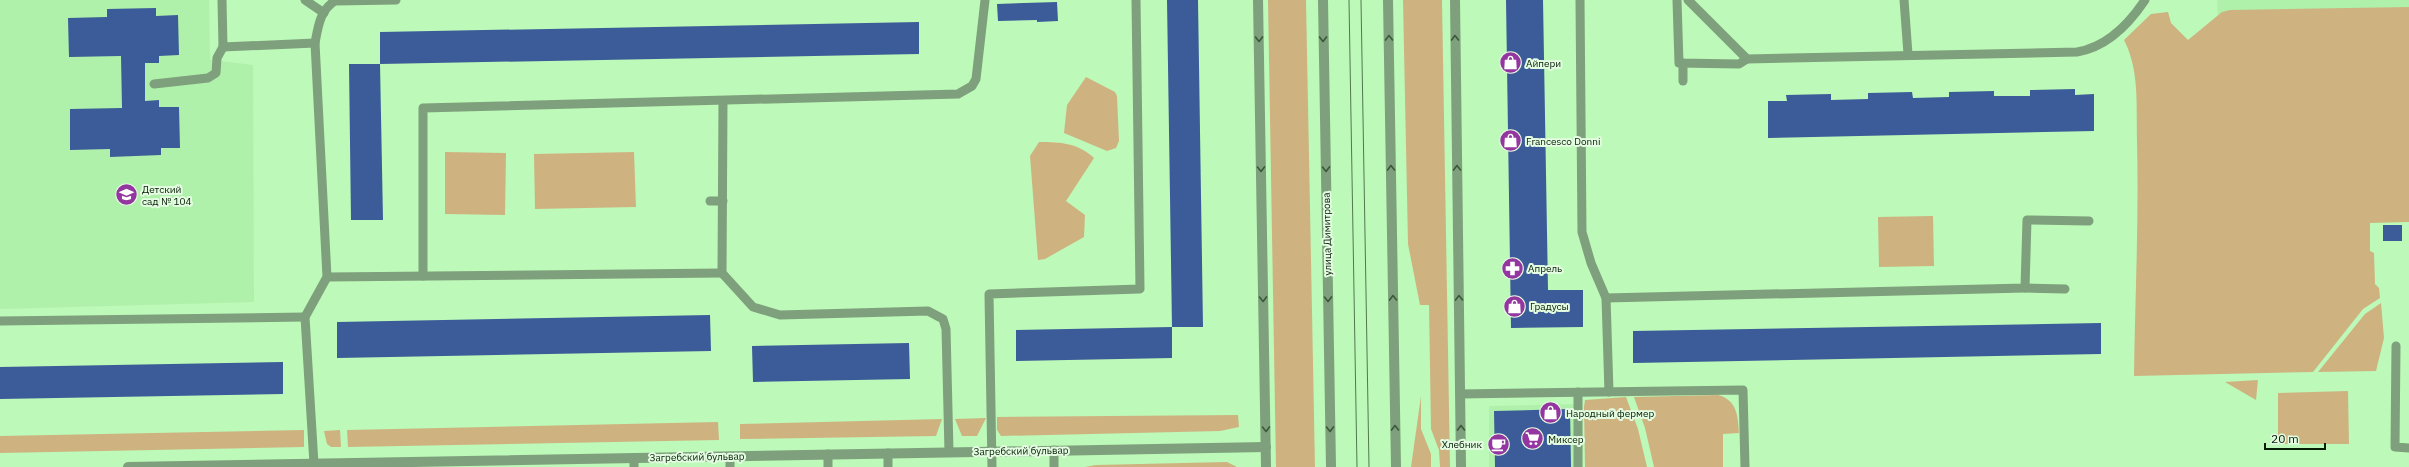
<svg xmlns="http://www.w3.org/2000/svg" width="2409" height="467" viewBox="0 0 2409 467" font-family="'IBM Plex Sans',sans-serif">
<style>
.built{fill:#aff1aa}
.green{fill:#ceb381}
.building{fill:#3c5b99}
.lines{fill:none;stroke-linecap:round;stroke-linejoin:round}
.service{stroke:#7ea07c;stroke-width:9}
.minor{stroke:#7ea07c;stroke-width:10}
.tertiary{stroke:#7ea07c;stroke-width:10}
.tram{stroke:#527850;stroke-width:1}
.oneway{stroke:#3c583b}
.labels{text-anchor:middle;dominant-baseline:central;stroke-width:4;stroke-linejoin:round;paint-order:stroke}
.poi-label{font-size:10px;fill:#061d06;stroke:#e4fce1;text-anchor:start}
.street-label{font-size:10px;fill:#061d06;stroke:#e4fce1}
</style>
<rect width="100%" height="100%" fill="#bdf9b8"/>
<!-- built -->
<g class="built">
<path d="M0,0H209L210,60L253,65L254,302L0,309Z"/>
<path d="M2217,0H2409V17L2218,20Z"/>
<path d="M1582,404L1583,467H1489V406Z"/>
</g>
<!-- green -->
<g class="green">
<path d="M1268,0H1306L1315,467H1276Z"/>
<path d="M1403,0H1442L1450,467H1440L1439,450L1431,429L1429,305H1420L1408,244Z"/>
<path d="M2409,7V222L2370,223V251L2374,253L2375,284L2379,288L2380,298L2363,309L2313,372L2134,376C2135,298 2139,220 2137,141C2136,107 2140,71 2124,40L2151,14L2168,12L2171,23L2188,40L2222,12L2230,10Z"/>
<path d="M1086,77L1115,92L1117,96L1119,141L1116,148L1107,151L1064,133L1067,105Z"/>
<path d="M1039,142C1061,142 1078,143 1094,158L1066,201L1085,215L1084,237L1045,259L1038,260L1030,156Z"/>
<path d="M445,152L506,153L505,215L445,214Z"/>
<path d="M634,152L636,207L535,209L534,154Z"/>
<path d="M1933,216L1934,266L1879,267L1878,217Z"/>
<path d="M2381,303L2384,338L2376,371L2318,372L2365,314Z"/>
<path d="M2258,380L2256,400L2225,382Z"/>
<path d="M2348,391L2349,444H2278V393Z"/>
<path d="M1718,395C1737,400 1738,416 1739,433L1723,434V467H1654L1645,428L1634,397Z"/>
<path d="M1421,396V429L1431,454V467H1411Z"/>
<path d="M1626,397L1638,429L1647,467H1585L1584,407L1585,400Z"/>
<path d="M1238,415L1239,427L1220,431L1001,436L997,430V417Z"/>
<path d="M986,418L977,436H962L955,419Z"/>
<path d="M942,419L936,436L740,439V424Z"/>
<path d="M718,422L719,440L348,447L347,430Z"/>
<path d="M304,430V447L0,453V436Z"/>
<path d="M340,430L341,447H331L327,444L324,431Z"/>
<path d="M1227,462L1237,467H1085L1096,465Z"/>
</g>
<!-- building -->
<g class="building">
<path d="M1167,0H1198L1203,327H1172Z"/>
<path d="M1506,0H1543L1548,290H1583V327L1511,328Z"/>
<path d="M1057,2L1058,21L1037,22V20L998,21L997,4Z"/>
<path d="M156,8V16L178,15L179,55L159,56V63H145V101L159,100V107H179L180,148H161V155L110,157V149L70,150V109L122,108L121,56L69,57L68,18L107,17V9Z"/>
<path d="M919,22V54L380,64V32Z"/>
<path d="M349,64H380L383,220H351Z"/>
<path d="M2075,89V95L2094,94V131L1768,138V101H1787L1786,95L1831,94V100L1868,99V93L1912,92L1913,98L1949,97V92L1994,91V96H2030V90Z"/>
<rect x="2383" y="225" width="19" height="16"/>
<path d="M710,315L711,351L337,358V322Z"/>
<path d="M2101,323V354L1633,363V331Z"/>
<path d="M1172,327V358L1016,361V330Z"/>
<path d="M909,343L910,379L753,382L752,346Z"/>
<path d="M283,362V394L0,399V367Z"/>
<path d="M1570,409L1571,467H1495L1494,411Z"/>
</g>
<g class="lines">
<!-- service -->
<g class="service">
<path d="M222,0L223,47L315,43"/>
<path d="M305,0L324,13"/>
<path d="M1580,0L1582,232L1591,263L1606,298L1609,392"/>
<path d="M1677,0L1679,63L1739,64L1747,59"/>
<path d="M1688,0L1747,59L2077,52C2107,47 2129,24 2145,0"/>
<path d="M1904,0L1908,54"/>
<path d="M1683,63V81"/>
<path d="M154,84L208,78L216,73L217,58L223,47"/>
<path d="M723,102L722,273L753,307L780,315L928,311L943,319L946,329L949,452"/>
<path d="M710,201H723"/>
<path d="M423,276V108L958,94L972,86L976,79L985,0"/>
<path d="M327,277L722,273"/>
<path d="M2025,288L2065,289"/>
<path d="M1606,298L2025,288L2027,220L2089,221"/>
<path d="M0,321L305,317"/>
<path d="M2396,346L2395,447L2409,448"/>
<path d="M1578,392V467"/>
<path d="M1460,394L1743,390L1745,467"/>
<path d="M1054,450V467"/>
<path d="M888,453V467"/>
<path d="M828,454V467"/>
<path d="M730,456V467"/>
<path d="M634,458V467"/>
<path d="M314,464L305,317L327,277L315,43C318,27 320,10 335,1L396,0"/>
<path d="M992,467L989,294L1140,289L1136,0"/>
</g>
<!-- minor -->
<g class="minor">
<path d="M1258,0L1266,467"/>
<path d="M1455,0L1461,467"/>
<path d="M128,467L1266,447"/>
</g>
<!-- tertiary -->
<g class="tertiary">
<path d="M1323,0L1331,467"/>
<path d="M1388,0L1396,467"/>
</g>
<!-- tram -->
<g class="tram">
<path d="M1349,0L1357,467"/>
<path d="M1361,0L1369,467"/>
</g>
</g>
<!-- one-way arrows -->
<defs><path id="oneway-chevron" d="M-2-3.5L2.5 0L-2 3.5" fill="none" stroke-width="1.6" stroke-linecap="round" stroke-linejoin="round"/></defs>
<g class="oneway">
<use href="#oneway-chevron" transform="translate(1389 38) rotate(-91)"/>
<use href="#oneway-chevron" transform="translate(1455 38) rotate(-91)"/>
<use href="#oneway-chevron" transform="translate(1259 39) rotate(89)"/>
<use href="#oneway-chevron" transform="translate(1323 39) rotate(89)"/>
<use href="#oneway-chevron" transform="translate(1391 168) rotate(-91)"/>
<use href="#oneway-chevron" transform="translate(1457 168) rotate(-91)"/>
<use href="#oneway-chevron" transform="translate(1261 169) rotate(89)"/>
<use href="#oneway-chevron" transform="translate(1326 169) rotate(89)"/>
<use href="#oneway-chevron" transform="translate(1393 298) rotate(-91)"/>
<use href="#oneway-chevron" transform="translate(1459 298) rotate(-91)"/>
<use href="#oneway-chevron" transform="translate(1263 299) rotate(89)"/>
<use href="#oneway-chevron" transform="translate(1328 299) rotate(89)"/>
<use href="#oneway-chevron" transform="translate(1395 428) rotate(-91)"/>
<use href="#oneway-chevron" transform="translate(1461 428) rotate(-91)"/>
<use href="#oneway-chevron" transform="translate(1266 429) rotate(89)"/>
<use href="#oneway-chevron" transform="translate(1330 429) rotate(89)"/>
</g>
<!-- icons -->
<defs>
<symbol id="shop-disc" viewBox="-11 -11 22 22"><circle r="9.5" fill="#9436a0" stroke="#e4fce1"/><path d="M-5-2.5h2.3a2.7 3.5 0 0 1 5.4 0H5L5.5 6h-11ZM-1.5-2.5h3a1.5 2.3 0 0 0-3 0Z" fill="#fff"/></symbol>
<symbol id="school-disc" viewBox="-11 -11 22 22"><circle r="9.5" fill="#9436a0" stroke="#e4fce1"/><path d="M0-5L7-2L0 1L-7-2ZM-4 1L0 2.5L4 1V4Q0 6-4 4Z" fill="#fff"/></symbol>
<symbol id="pharmacy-disc" viewBox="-11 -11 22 22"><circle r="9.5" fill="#9436a0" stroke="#e4fce1"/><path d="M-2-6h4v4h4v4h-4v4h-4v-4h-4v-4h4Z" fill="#fff"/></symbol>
<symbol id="supermarket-disc" viewBox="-11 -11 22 22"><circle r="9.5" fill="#9436a0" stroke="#e4fce1"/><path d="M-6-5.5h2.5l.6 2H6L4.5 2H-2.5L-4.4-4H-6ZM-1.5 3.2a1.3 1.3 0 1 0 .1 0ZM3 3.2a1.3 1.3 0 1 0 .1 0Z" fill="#fff"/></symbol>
<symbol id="cafe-disc" viewBox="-11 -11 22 22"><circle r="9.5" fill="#9436a0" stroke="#e4fce1"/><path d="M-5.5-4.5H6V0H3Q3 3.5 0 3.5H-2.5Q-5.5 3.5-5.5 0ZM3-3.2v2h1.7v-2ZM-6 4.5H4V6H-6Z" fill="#fff"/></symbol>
</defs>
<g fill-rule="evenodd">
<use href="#shop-disc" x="1498" y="50" width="25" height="25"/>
<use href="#shop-disc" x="1498" y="128" width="25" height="25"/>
<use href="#school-disc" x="114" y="182" width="25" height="25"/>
<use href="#pharmacy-disc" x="1500" y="256" width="25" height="25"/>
<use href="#shop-disc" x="1502" y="294" width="25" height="25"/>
<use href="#shop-disc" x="1538" y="400" width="25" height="25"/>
<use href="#supermarket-disc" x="1520" y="426" width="25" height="25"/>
<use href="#cafe-disc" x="1486" y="432" width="25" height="25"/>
</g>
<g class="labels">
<!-- poi labels -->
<g class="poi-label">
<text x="1526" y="63">Айпери</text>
<text x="1526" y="141">Francesco Donni</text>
<text x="142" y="189">Детский<tspan x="142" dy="12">сад № 104</tspan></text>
<text x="1528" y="268">Апрель</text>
<text x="1530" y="306">Градусы</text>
<text x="1566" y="413">Народный фермер</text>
<text x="1548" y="439">Миксер</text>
<text x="1482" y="444" text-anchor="end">Хлебник</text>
</g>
<!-- street labels -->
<g class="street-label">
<text transform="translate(1327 234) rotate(-91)">улица Димитрова</text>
<text transform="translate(1021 451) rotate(-1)">Загребский бульвар</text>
<text transform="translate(697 457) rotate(-1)">Загребский бульвар</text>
</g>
</g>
<!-- scale -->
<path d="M2265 443v6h60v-6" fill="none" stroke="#061d06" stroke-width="2"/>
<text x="2271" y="443" font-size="12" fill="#061d06" stroke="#e4fce1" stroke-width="3" paint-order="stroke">20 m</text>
</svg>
